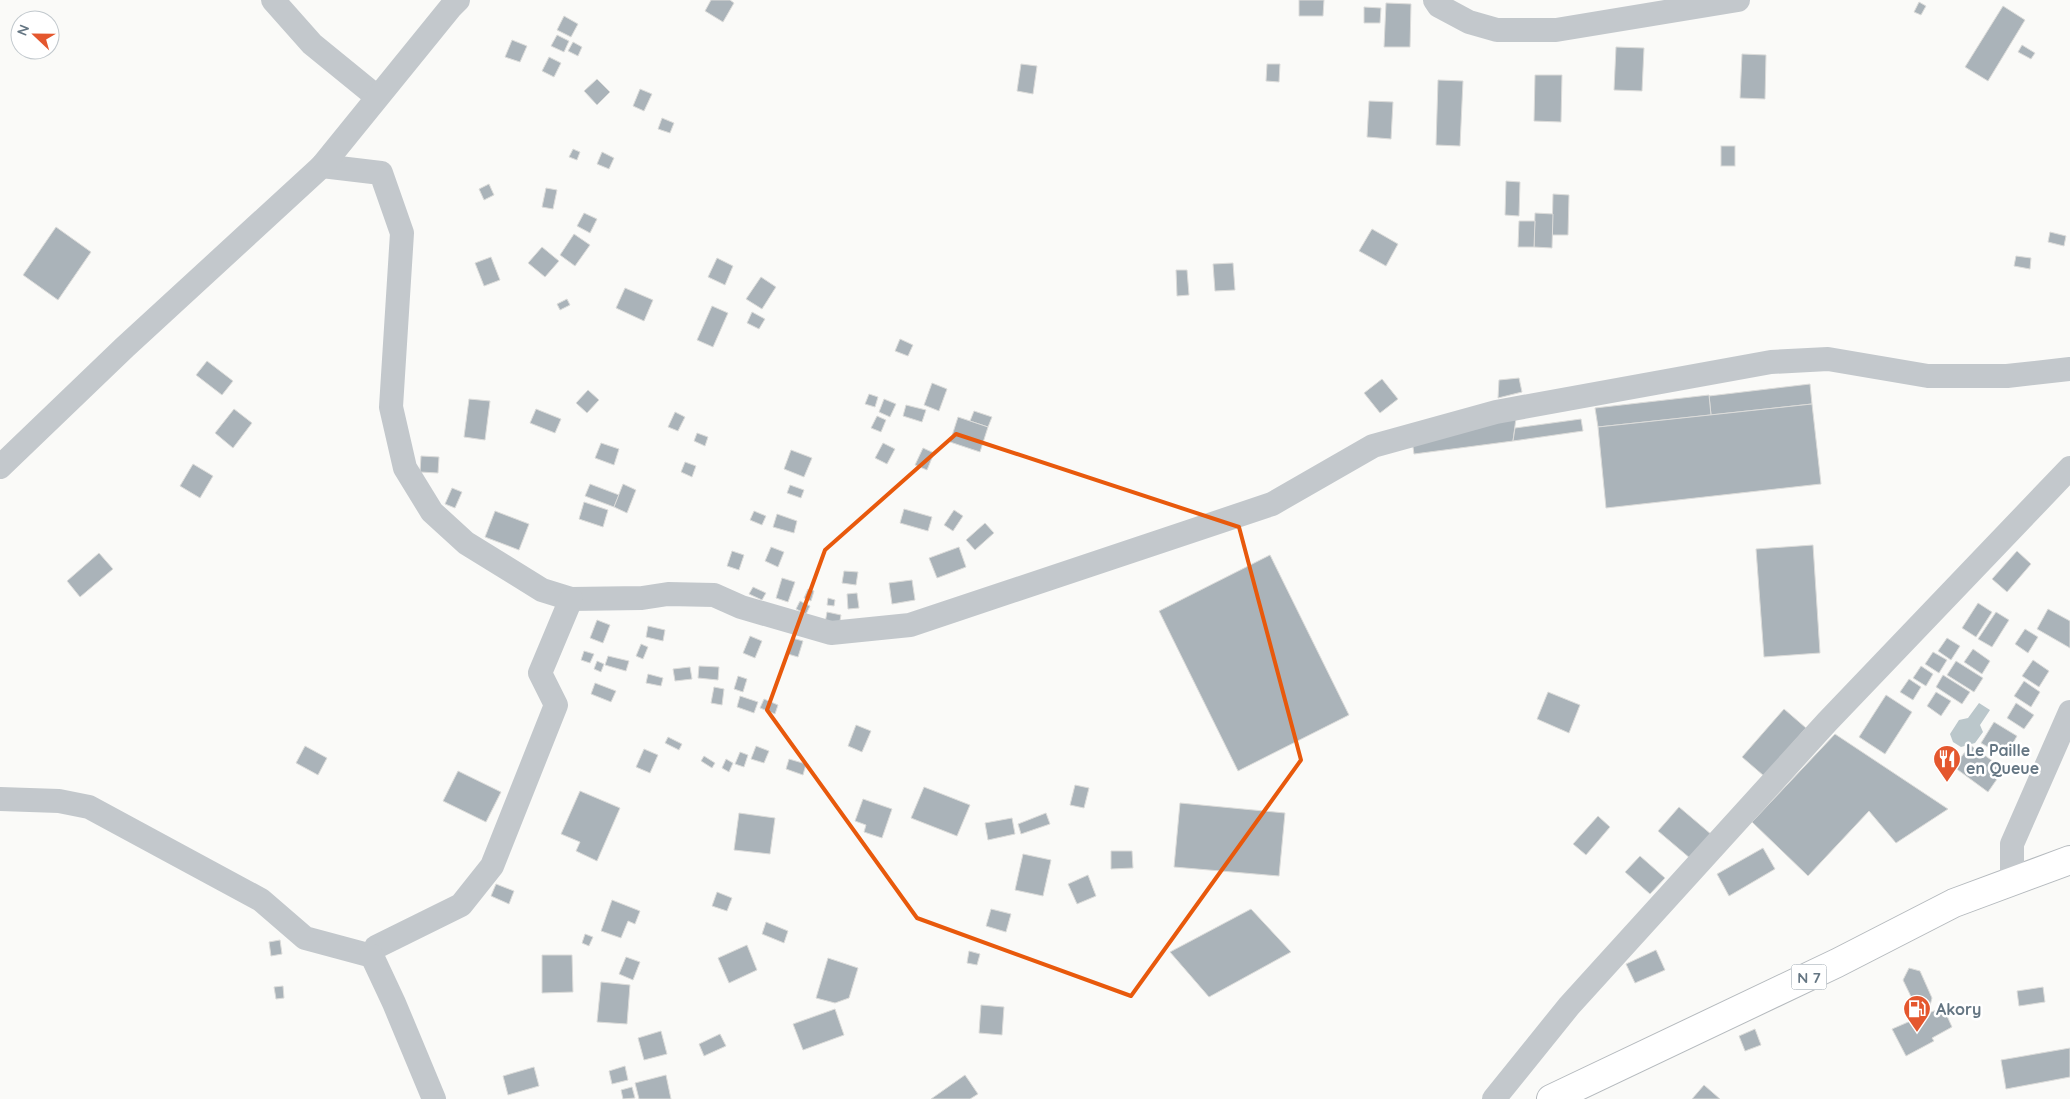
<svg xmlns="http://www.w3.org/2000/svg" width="2070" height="1099" viewBox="0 0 2070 1099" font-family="Quicksand,sans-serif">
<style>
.water{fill:#bbc7cb}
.building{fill:#aab3b9;stroke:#dcdcda}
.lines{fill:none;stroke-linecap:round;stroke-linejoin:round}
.major-casing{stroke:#b5babe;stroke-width:30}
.minor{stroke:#c3c8cc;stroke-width:24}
.major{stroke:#fff;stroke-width:28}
.marked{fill:none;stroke:#e8590c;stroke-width:4;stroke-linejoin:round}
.labels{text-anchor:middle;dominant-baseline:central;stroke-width:5;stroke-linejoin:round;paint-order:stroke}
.shield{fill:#fff;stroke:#939fa8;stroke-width:1}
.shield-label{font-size:15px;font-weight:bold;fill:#657683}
.poi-label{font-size:16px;font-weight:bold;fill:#657683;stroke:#fff;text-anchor:start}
</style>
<rect width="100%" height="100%" fill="#fafaf8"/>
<!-- water -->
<path class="water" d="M1979,703L1990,710L1980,725L1983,732L1975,743L1961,747L1953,742L1950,734L1959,720L1968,718Z"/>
<!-- building -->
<g class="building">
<path d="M711,0H730L734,3L723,22L705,11Z"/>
<path d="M1299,0H1324L1323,16H1299Z"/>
<path d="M1919,2L1926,6L1921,15L1914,12Z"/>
<path d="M1386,3L1411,4L1410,47H1384Z"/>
<path d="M2003,6L2025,20L1988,81L1965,67Z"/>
<path d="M1364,7L1381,8L1380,23H1364Z"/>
<path d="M564,16L578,24L571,37L557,30Z"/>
<path d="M557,35L569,41L564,52L551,46Z"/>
<path d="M512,40L527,46L520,62L505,57Z"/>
<path d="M573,42L582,47L578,56L568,51Z"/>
<path d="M2022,45L2035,53L2031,59L2018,52Z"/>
<path d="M1616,47L1644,48L1642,91L1614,90Z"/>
<path d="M1742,54L1766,55L1765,99L1740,98Z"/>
<path d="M549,57L561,63L554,77L542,71Z"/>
<path d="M1021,64L1037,66L1033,94L1017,91Z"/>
<path d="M1267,64H1280L1279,82L1266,81Z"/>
<path d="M1535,75H1562L1561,122L1534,121Z"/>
<path d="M597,79L610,92L597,105L584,91Z"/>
<path d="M1438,80L1463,81L1460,146L1436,145Z"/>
<path d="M640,89L652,94L644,111L633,106Z"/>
<path d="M1369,101L1393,102L1391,139L1367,137Z"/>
<path d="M662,118L674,123L670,133L658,129Z"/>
<rect x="1721" y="146" width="14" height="20"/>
<path d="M573,149L580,152L577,160L569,157Z"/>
<path d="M602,152L614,158L609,169L597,164Z"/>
<path d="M1506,181L1520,182L1519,216L1505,215Z"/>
<path d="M489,184L494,195L484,200L479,189Z"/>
<path d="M546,188L557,190L553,209L542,207Z"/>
<path d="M1553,194L1569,195L1568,235H1552Z"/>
<path d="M584,213L597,219L590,233L577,226Z"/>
<path d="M1535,213L1553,214L1552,248L1534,247Z"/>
<path d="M1519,221H1535L1534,247H1518Z"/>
<path d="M56,227L91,252L58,300L23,275Z"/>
<path d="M1372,229L1398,244L1386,266L1359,251Z"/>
<path d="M2050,232L2066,236L2064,246L2048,242Z"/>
<path d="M574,234L590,245L575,266L560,255Z"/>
<path d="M542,247L559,261L545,277L528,263Z"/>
<path d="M2016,256L2031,258L2030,269L2014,266Z"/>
<path d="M491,257L500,280L484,286L475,263Z"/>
<path d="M717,258L733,266L725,285L708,277Z"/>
<path d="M1233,263L1235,290L1215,291L1213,264Z"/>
<path d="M1176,270H1187L1189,295L1177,296Z"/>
<path d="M761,277L776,287L762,309L746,299Z"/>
<path d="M625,288L653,300L644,321L616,308Z"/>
<path d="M567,299L570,305L560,310L557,304Z"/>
<path d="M712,306L728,313L713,347L697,340Z"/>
<path d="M752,312L765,319L759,329L747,323Z"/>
<path d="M900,339L913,345L908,356L895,351Z"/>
<path d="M207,361L233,381L222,395L196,375Z"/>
<path d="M1519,378L1522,392L1498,398L1499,380Z"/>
<path d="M1382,379L1398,399L1380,413L1364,393Z"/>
<path d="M932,383L947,389L939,411L924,405Z"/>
<path d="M1810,384L1812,404L1711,415L1709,396Z"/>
<path d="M588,390L599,400L587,413L576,403Z"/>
<path d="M869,394L878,397L875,407L865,404Z"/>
<path d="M1709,395L1711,415L1598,427L1595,408Z"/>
<path d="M469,399L490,401L485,440L464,437Z"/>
<path d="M884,399L896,404L890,417L879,412Z"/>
<path d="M1812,404L1821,484L1606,508L1598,427Z"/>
<path d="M906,405L926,410L922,422L903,416Z"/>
<path d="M234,409L252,423L233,448L215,433Z"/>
<path d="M536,409L561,419L555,433L530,423Z"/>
<path d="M974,411L992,417L988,427L970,421Z"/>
<path d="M675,412L685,417L678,431L668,427Z"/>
<path d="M877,416L886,420L881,432L871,428Z"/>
<path d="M958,417L988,427L980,452L950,442Z"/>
<path d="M1516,418L1513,441L1414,454L1412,440Z"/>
<path d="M1581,419L1583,431L1513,441L1515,428Z"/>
<path d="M697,433L708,437L705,446L694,441Z"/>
<path d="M601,443L619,449L614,465L595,458Z"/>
<path d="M883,443L895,449L887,464L875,458Z"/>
<path d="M923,448L934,453L927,470L915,465Z"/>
<path d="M791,450L812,458L804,477L784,469Z"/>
<path d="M421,456L439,457L438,473L420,472Z"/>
<path d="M685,462L696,466L692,477L681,472Z"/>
<path d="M193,464L213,476L200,498L180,486Z"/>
<path d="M590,484L619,495L614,507L585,496Z"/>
<path d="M623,484L636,490L627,513L614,507Z"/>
<path d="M790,485L804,490L801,498L787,493Z"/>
<path d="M452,488L462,492L455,508L445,504Z"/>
<path d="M584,502L608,510L603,527L579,519Z"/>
<path d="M904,509L932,517L928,531L900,523Z"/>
<path d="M954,510L963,516L953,531L944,525Z"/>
<path d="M495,511L529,524L519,550L485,537Z"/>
<path d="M754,511L766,516L762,525L750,520Z"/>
<path d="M777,514L797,521L794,533L773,527Z"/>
<path d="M985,523L994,533L975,550L966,540Z"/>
<path d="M1813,545L1820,653L1764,657L1756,549Z"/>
<path d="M771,547L784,552L778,567L765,561Z"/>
<path d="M959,547L966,567L937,578L929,558Z"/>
<path d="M732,551L744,555L739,570L727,566Z"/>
<path d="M2017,551L2031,564L2007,592L1992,579Z"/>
<path d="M99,553L113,569L80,597L67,581Z"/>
<path d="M1270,555L1349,715L1238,771L1159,611Z"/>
<path d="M844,571L858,572L856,585L842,583Z"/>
<path d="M782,578L795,582L788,602L776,598Z"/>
<path d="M912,580L915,600L892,604L889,583Z"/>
<path d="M753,587L766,593L762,600L749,594Z"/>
<path d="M808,589L814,591L811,601L804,598Z"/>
<path d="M857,593L859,608L848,609L847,594Z"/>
<path d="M828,598L835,600L834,606L827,605Z"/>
<path d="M800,601L810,606L806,614L796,609Z"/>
<path d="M1978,603L1992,612L1976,637L1962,628Z"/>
<path d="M2048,609L2070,621V648L2037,629Z"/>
<path d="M827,612L841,615L839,626L825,623Z"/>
<path d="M1996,612L2009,620L1992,647L1978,639Z"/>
<path d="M597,620L610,625L603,643L590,638Z"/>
<path d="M648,626L665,630L663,641L646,637Z"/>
<path d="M2025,629L2038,637L2028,653L2015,644Z"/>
<path d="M750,636L762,641L755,658L743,653Z"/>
<path d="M792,638L803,641L798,657L788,654Z"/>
<path d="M1947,638L1960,646L1951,660L1938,651Z"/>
<path d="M641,644L648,647L643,659L636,656Z"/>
<path d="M1973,649L1990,661L1982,674L1964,662Z"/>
<path d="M584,651L594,654L590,663L581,660Z"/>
<path d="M1933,652L1947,660L1939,673L1925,664Z"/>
<path d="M608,656L629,661L626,671L605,665Z"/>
<path d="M2033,660L2049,671L2039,687L2022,676Z"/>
<path d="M597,661L604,664L601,672L594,669Z"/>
<path d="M1956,661L1983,678L1974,692L1947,675Z"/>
<path d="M699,666L719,667L718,680L698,678Z"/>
<path d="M1921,666L1933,674L1926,686L1913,678Z"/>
<path d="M690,667L692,679L675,681L673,669Z"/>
<path d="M648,674L663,678L661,686L646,683Z"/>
<path d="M1943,675L1970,692L1962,704L1936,687Z"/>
<path d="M738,676L747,679L743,692L734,689Z"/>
<path d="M1909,679L1921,687L1913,700L1900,692Z"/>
<path d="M2024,681L2040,692L2031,707L2014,696Z"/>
<path d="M595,683L616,691L611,702L591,694Z"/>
<path d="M714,687L724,689L722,705L711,703Z"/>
<path d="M1548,692L1580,705L1569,733L1537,719Z"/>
<path d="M1936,692L1951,701L1941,716L1927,706Z"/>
<path d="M1886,695L1912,712L1885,754L1859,737Z"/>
<path d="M740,696L758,702L754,713L737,707Z"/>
<path d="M764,699L778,705L775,714L760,708Z"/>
<path d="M2016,703L2034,715L2024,729L2007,718Z"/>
<path d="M1784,709L1806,728L1764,776L1742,757Z"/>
<path d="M1994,722L2017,736L2005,757L1981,743Z"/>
<path d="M856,725L871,731L862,752L848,746Z"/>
<path d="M1835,734L1948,809L1896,843L1869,811L1808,876L1752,822Z"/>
<path d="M668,737L682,744L679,750L665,743Z"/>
<path d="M1970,745L2004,769L1988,792L1954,767Z"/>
<path d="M305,746L327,758L318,775L296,763Z"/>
<path d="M756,746L769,751L764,763L751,759Z"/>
<path d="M644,749L658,755L650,773L636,767Z"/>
<path d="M740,752L748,755L744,767L735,764Z"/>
<path d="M704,756L715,763L712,768L701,761Z"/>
<path d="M726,759L733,763L729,772L722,768Z"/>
<path d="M789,759L806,764L803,775L786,769Z"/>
<path d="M458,771L501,792L486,822L443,801Z"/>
<path d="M1075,785L1089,788L1084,808L1070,805Z"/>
<path d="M924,787L970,805L957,836L911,818Z"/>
<path d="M580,791L620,808L597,861L576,851L580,842L561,834Z"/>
<path d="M863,799L892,809L882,838L864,832L866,825L855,821Z"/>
<path d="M1180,803L1285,813L1279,876L1174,867Z"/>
<path d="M1679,807L1712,835L1691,859L1658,831Z"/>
<path d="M739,813L775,818L770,854L734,850Z"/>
<path d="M1046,813L1050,824L1021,834L1018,824Z"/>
<path d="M1598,816L1610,827L1586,855L1573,844Z"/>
<path d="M1012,818L1015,834L988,840L985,823Z"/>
<path d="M1763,848L1775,869L1729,896L1717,874Z"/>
<path d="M1111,851H1132L1133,868L1111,869Z"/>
<path d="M1023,854L1051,860L1043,896L1015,890Z"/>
<path d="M1640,856L1665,878L1650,894L1625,872Z"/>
<path d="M1088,875L1096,896L1077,904L1068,884Z"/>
<path d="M496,884L514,891L509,904L491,896Z"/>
<path d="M717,892L732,898L727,911L712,906Z"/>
<path d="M612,900L640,911L635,924L628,921L621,938L601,931Z"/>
<path d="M991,909L1011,914L1006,932L986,926Z"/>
<path d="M1251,909L1291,952L1209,997L1170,952Z"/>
<path d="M766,922L788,931L784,943L762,934Z"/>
<path d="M585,934L593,937L589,946L582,943Z"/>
<path d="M280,940L282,954L271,956L269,942Z"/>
<path d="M747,945L757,970L729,983L718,958Z"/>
<path d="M1656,950L1665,970L1635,983L1626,964Z"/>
<path d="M969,951L980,954L977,965L967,963Z"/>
<path d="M542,955H572L573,992L542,993Z"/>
<path d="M626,957L640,962L633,980L619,974Z"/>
<path d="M828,958L858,968L849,998L835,1003L816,998Z"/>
<path d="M1909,968L1920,971L1932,998L1929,1009L1916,1007L1903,980Z"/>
<path d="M601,982L630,985L627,1024L597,1022Z"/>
<path d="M283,986L284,998L276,999L274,987Z"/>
<path d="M2043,987L2045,1002L2019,1006L2017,991Z"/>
<path d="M981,1005L1004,1007L1002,1035L979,1033Z"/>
<path d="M1943,1007L1952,1027L1932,1038L1934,1041L1906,1056L1892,1029Z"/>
<path d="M835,1009L844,1035L803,1050L793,1024Z"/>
<path d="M1755,1029L1761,1045L1745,1051L1739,1036Z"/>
<path d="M661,1031L667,1054L644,1060L638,1038Z"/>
<path d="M720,1034L726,1046L704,1056L699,1044Z"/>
<path d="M2070,1048V1077L2006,1089L2001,1060Z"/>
<path d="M625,1066L628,1080L612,1084L609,1071Z"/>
<path d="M534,1067L539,1086L508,1095L503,1076Z"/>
<path d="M666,1075L671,1099H639L635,1083Z"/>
<path d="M965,1075L978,1094L970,1099H931Z"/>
<path d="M1704,1085L1720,1099H1692Z"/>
<path d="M632,1087L635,1098L623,1099L621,1090Z"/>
</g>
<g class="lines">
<defs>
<path id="major" d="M1551,1099L1837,963L1954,903L2070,860"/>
</defs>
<!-- major casing -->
<use href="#major" class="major-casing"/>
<!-- minor -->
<g class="minor">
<path d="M273,0L312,44L377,97"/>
<path d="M1435,0L1439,6L1469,22L1497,30H1556L1738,0"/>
<path d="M322,166L381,173L402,233L391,407L405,468L432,512L466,543L542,590L571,599L642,598L668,594L714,595L741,607L831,633L910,625L1272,504L1373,446L1496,412L1771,362L1828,359L1928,376H2007L2070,369"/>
<path d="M0,467L125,347L322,166L451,7L458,0"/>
<path d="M0,799L59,801L89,807L261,900L305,938L372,956L376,947L461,905L492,866L556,705L540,673L571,599"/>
<path d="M2012,881V844L2070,712"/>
<path d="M372,956L394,1003L434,1099"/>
<path d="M1494,1099L1569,1006L1827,722L2070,468"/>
</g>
<!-- major -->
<use href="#major" class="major"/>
</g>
<!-- marked area -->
<path class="marked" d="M956,434L1239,527L1301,760L1131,996L917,918L767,710L825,550Z"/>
<!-- icons -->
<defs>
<symbol id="restaurant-pin" viewBox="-11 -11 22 30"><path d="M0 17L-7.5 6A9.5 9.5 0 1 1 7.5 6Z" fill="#e4572e" stroke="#fff"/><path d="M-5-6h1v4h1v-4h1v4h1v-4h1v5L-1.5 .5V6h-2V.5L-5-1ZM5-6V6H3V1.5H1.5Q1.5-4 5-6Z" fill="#fff"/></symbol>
<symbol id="fuel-pin" viewBox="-11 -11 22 30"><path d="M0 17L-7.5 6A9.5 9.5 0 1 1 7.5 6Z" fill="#e4572e" stroke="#fff"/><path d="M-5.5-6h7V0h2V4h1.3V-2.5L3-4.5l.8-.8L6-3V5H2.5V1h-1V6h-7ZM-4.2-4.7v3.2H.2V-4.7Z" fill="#fff"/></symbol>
</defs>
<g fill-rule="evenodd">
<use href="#restaurant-pin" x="1931" y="743" width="32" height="43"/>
<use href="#fuel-pin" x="1901" y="993" width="32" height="43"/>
</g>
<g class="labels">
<!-- shield labels -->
<rect class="shield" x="1791.5" y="964.5" width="35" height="25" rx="4"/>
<g class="shield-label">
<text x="1809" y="977">N 7</text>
</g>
<!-- poi labels -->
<g class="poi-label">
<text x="1966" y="750">Le Paille<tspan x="1966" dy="18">en Queue</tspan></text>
<text x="1936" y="1009">Akory</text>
</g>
</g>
<!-- north arrow -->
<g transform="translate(35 35) rotate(292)"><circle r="24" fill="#ffffff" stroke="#c1c8cd"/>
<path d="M0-4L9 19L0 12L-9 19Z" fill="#e4572e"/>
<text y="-8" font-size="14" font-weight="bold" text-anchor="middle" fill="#657683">N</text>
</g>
</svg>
